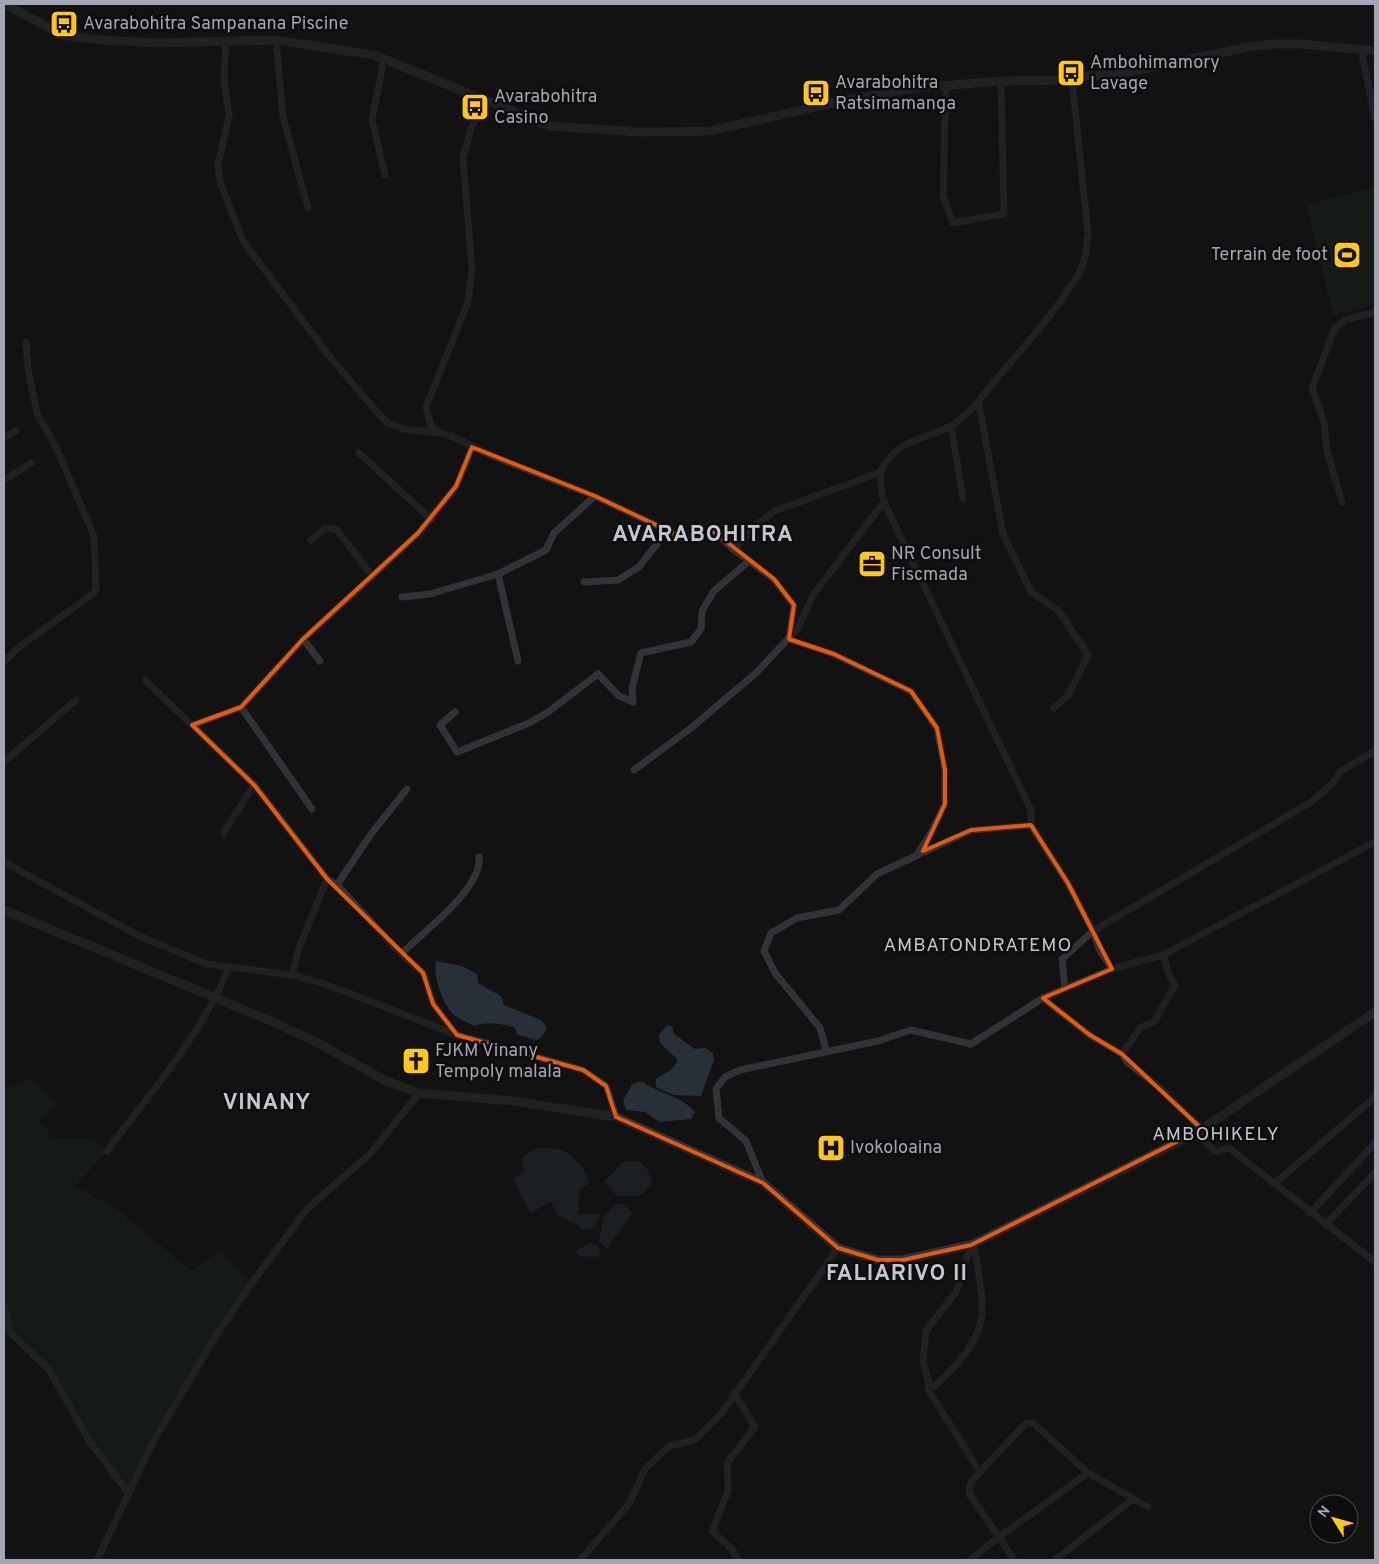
<svg xmlns="http://www.w3.org/2000/svg" width="1379" height="1564" viewBox="0 0 1379 1564" font-family="Overpass,sans-serif">
<style>
.green{fill:#1b241d}
.water{fill:#272f38}
.lines{fill:none;stroke-linecap:round;stroke-linejoin:round}
.minor{stroke:#323339;stroke-width:7}
.tertiary{stroke:#323339;stroke-width:9}
.marked{fill:none;stroke:#e8590c;stroke-width:4;stroke-linejoin:round}
.labels{text-anchor:middle;dominant-baseline:central;stroke-width:5;stroke-linejoin:round;paint-order:stroke}
.poi-label{font-size:18px;fill:#a2a6b5;stroke:#0d0d0e;text-anchor:start}
.neighbourhood-label{font-size:19px;letter-spacing:1px;fill:#c3c5d1;stroke:#0d0d0e}
.district-label{font-size:22px;font-weight:bold;letter-spacing:1px;fill:#c3c5d1;stroke:#0d0d0e}
</style>
<rect width="100%" height="100%" fill="#121213"/>
<!-- green -->
<g class="green">
<path d="M1375,187V305L1333,315L1306,205Z"/>
<path d="M32,1078L57,1104L39,1120L52,1138H92L107,1151L75,1186L119,1211L191,1271L221,1251L251,1284L153,1442L129,1494L90,1442L49,1370L10,1332L4,1337V1089Z"/>
</g>
<!-- water -->
<g class="water">
<path d="M436,961L462,966L477,974L478,983L501,996L504,1005L541,1020L547,1028L542,1037L537,1040L518,1035L514,1027C500,1024 488,1021 474,1026C468,1022 458,1019 453,1014C442,1002 433,977 436,961Z"/>
<path d="M667,1025L672,1026L674,1034L695,1049L705,1048L713,1053L714,1060L701,1096L674,1095L656,1087V1079L672,1069L678,1060L660,1043L659,1035Z"/>
<path d="M642,1081C659,1095 681,1095 695,1112L691,1119L659,1122L645,1112L626,1110L623,1101L632,1084Z"/>
<path d="M537,1148C544,1148 551,1148 558,1149C572,1152 587,1170 589,1183L579,1191L578,1214H600L595,1228L582,1230L576,1222L573,1223L557,1215L551,1201L531,1213L513,1179L524,1171L522,1157Z"/>
<path d="M623,1162H640L647,1169L652,1181C643,1201 636,1195 617,1196L605,1181Z"/>
<path d="M616,1204L626,1205L632,1213L607,1249L599,1241L604,1216Z"/>
<path d="M590,1243L598,1246L600,1254L596,1257L579,1256L576,1251Z"/>
</g>
<g class="lines">
<!-- minor -->
<g class="minor">
<path d="M226,40L224,81L229,115L218,165L220,182L243,241L330,357L377,412L388,423L403,429L439,433"/>
<path d="M276,40L283,117L308,208"/>
<path d="M1361,49L1375,118"/>
<path d="M384,59L372,119L385,175"/>
<path d="M946,85L943,196L953,223L1004,214L1001,81"/>
<path d="M489,103L472,125L463,158L472,270L468,302L426,407L431,426L440,433L451,436L493,456L595,496L686,539L699,533L713,531L734,550L756,525L775,511L881,472"/>
<path d="M979,404L1003,534L1031,592L1058,610L1088,655L1069,694L1054,708"/>
<path d="M951,426L963,499"/>
<path d="M4,438L16,431"/>
<path d="M359,453L431,519"/>
<path d="M4,480L31,463"/>
<path d="M1342,502L1327,451L1324,423L1312,388L1335,328L1345,320L1375,312"/>
<path d="M311,540L326,528L337,530L372,576L418,533L456,486L472,447"/>
<path d="M734,550L774,579L794,605L789,639L834,654L911,691L937,728L945,770V804L931,833L918,853"/>
<path d="M498,574L518,661"/>
<path d="M584,582L618,580L639,567L667,531"/>
<path d="M402,597L430,594L498,574L546,550L554,533L595,496"/>
<path d="M303,639L241,707L312,809"/>
<path d="M320,661L303,639L372,576"/>
<path d="M4,662L19,647L94,593L96,590L94,536L56,447L37,414L28,369L26,342"/>
<path d="M145,680L254,785L327,879L337,885L371,834L407,789"/>
<path d="M455,712L440,725L457,752L529,723L548,712L598,674L619,696L633,702L632,688L641,653L691,642L701,629L702,611L714,591L749,561"/>
<path d="M192,725L241,707"/>
<path d="M4,762L76,700"/>
<path d="M634,770L691,728L756,673L798,628L813,595L884,502C881,488 877,474 886,462C904,437 930,439 952,425C968,415 978,402 989,388C1014,357 1039,332 1062,299C1069,289 1077,278 1082,267C1086,256 1087,244 1088,233L1072,80"/>
<path d="M1031,825L1068,883L1093,931L1099,949L1112,969"/>
<path d="M224,832L254,785"/>
<path d="M4,862L139,936L207,964L292,975L328,985L457,1035L583,1070L606,1086L616,1117"/>
<path d="M337,885L401,954L423,973L433,1004L456,1035"/>
<path d="M401,954C422,933 483,888 479,857"/>
<path d="M292,975L299,948L327,879"/>
<path d="M1065,989L1062,959L1093,931L1311,802L1332,784L1341,771L1375,751"/>
<path d="M1043,998L1090,1035L1122,1054L1127,1062L1159,1087L1202,1129"/>
<path d="M826,1050L820,1028L775,973L764,951L771,933L797,918L839,910L877,874L971,830L1031,825V810L884,502"/>
<path d="M1122,1054L1140,1028L1154,1022L1175,985L1169,975L1163,955"/>
<path d="M1196,1133L1216,1152L1229,1148L1375,1262"/>
<path d="M107,1151C150,1093 202,1035 229,967"/>
<path d="M763,1183L746,1141L719,1118L716,1089L725,1077L740,1070L878,1041L911,1030L971,1044L1043,998L1115,968L1163,955L1375,842"/>
<path d="M1274,1184L1375,1097"/>
<path d="M1310,1213L1375,1143"/>
<path d="M1325,1225L1375,1173"/>
<path d="M4,1307L10,1332L49,1370L90,1442L129,1494"/>
<path d="M929,1391C950,1372 971,1353 980,1325C986,1305 977,1265 974,1244"/>
<path d="M734,1393L755,1427L727,1463L728,1491L712,1531L732,1549L738,1560"/>
<path d="M980,1472L1025,1424L1033,1423L1088,1473L1148,1507"/>
<path d="M97,1560L153,1442L215,1337L251,1284L307,1209L371,1153L419,1093"/>
<path d="M580,1560L629,1504L645,1469L669,1446L695,1440L721,1414L838,1248"/>
<path d="M970,1560L999,1537L970,1495C967,1485 973,1479 980,1472L929,1391V1384L923,1362L926,1331L956,1292L971,1245"/>
<path d="M1014,1560L999,1537L1088,1473"/>
<path d="M1055,1560L1133,1499"/>
</g>
<!-- tertiary -->
<g class="tertiary">
<path d="M4,4L63,35L101,40L156,43L276,40L374,55L549,126L639,132L710,131L846,100L915,88L1001,81L1069,80L1084,76L1114,75L1248,47L1275,44H1301L1375,51"/>
<path d="M4,910L271,1021L316,1042L386,1081L419,1093L513,1101L616,1117L763,1183L838,1248L878,1260H903L974,1244L1196,1133L1375,1012"/>
</g>
</g>
<!-- marked area -->
<path d="M0 0H1379V1564H0ZM472,447L595,496L686,539L713,531L774,579L794,605L789,639L834,654L911,691L937,728L945,770V804L923,851L971,830L1031,825L1068,883L1112,969L1043,998L1090,1035L1122,1054L1202,1129L971,1245L903,1260H878L838,1248L763,1183L616,1117L606,1086L583,1070L457,1035L433,1004L423,973L327,879L254,785L192,725L241,707L303,639L418,533L456,486Z" fill="#121213" fill-opacity=".55" fill-rule="evenodd"/>
<path class="marked" d="M472,447L595,496L686,539L713,531L774,579L794,605L789,639L834,654L911,691L937,728L945,770V804L923,851L971,830L1031,825L1068,883L1112,969L1043,998L1090,1035L1122,1054L1202,1129L971,1245L903,1260H878L838,1248L763,1183L616,1117L606,1086L583,1070L457,1035L433,1004L423,973L327,879L254,785L192,725L241,707L303,639L418,533L456,486Z"/>
<!-- icons -->
<defs>
<symbol id="bus-square" viewBox="-11 -11 22 22"><rect x="-9" y="-9" width="18" height="18" rx="4" fill="#ffc71e" stroke="#0d0d0e"/><path d="M-5-6H5V4H4V6H2V4H-2V6H-4V4H-5ZM-3.5-4V0h7V-4ZM-3.5 1.2v1.5H-2V1.2ZM2 1.2v1.5H3.5V1.2Z" fill="#111"/></symbol>
<symbol id="stadium-square" viewBox="-11 -11 22 22"><rect x="-9" y="-9" width="18" height="18" rx="4" fill="#ffc71e" stroke="#0d0d0e"/><path d="M0-5a6.5 5 0 1 0 0 10a6.5 5 0 1 0 0-10ZM-3.5-1.8h7v3.6h-7Z" fill="#111"/></symbol>
<symbol id="office-square" viewBox="-11 -11 22 22"><rect x="-9" y="-9" width="18" height="18" rx="4" fill="#ffc71e" stroke="#0d0d0e"/><path d="M-6-3h4V-5.5h4V-3h4V5H-6ZM-1-4.5V-3h2v-1.5ZM-6 0V1H6V0Z" fill="#111"/></symbol>
<symbol id="church-square" viewBox="-11 -11 22 22"><rect x="-9" y="-9" width="18" height="18" rx="4" fill="#ffc71e" stroke="#0d0d0e"/><path d="M-1.2-6h2.4v3.5h3.3v2.4h-3.3V6h-2.4V-.1h-3.3v-2.4h3.3Z" fill="#111"/></symbol>
<symbol id="hospital-square" viewBox="-11 -11 22 22"><rect x="-9" y="-9" width="18" height="18" rx="4" fill="#ffc71e" stroke="#0d0d0e"/><path d="M-5-5h3v3.5h4V-5h3V5h-3V1.5h-4V5h-3Z" fill="#111"/></symbol>
</defs>
<g fill-rule="evenodd">
<use href="#bus-square" x="48" y="8" width="32" height="32"/>
<use href="#bus-square" x="1055" y="57" width="32" height="32"/>
<use href="#bus-square" x="800" y="77" width="32" height="32"/>
<use href="#bus-square" x="459" y="91" width="32" height="32"/>
<use href="#stadium-square" x="1331" y="239" width="32" height="32"/>
<use href="#office-square" x="856" y="548" width="32" height="32"/>
<use href="#church-square" x="400" y="1045" width="32" height="32"/>
<use href="#hospital-square" x="815" y="1132" width="32" height="32"/>
</g>
<g class="labels">
<!-- poi labels -->
<g class="poi-label">
<text x="83" y="24">Avarabohitra Sampanana Piscine</text>
<text x="1090" y="63">Ambohimamory<tspan x="1090" dy="21">Lavage</tspan></text>
<text x="835" y="83">Avarabohitra<tspan x="835" dy="21">Ratsimamanga</tspan></text>
<text x="494" y="97">Avarabohitra<tspan x="494" dy="21">Casino</tspan></text>
<text x="1328" y="255" text-anchor="end">Terrain de foot</text>
<text x="891" y="554">NR Consult<tspan x="891" dy="21">Fiscmada</tspan></text>
<text x="435" y="1051">FJKM Vinany<tspan x="435" dy="21">Tempoly malala</tspan></text>
<text x="850" y="1148">Ivokoloaina</text>
</g>
<!-- neighbourhood labels -->
<g class="neighbourhood-label">
<text x="978" y="946">AMBATONDRATEMO</text>
<text x="1216" y="1135">AMBOHIKELY</text>
</g>
<!-- district labels -->
<g class="district-label">
<text x="703" y="535">AVARABOHITRA</text>
<text x="267" y="1103">VINANY</text>
<text x="897" y="1274">FALIARIVO II</text>
</g>
</g>
<!-- border -->
<rect width="1379" height="1564" fill="none" stroke="#a2a6b5" stroke-width="10"/>
<!-- north arrow -->
<g transform="translate(1334 1519) rotate(307)"><circle r="24" fill="#0d0d0e" stroke="#494a51"/>
<path d="M0-4L9 19L0 12L-9 19Z" fill="#ffc71e"/>
<text y="-8" font-size="14" font-weight="bold" text-anchor="middle" fill="#a2a6b5">N</text>
</g>
</svg>
